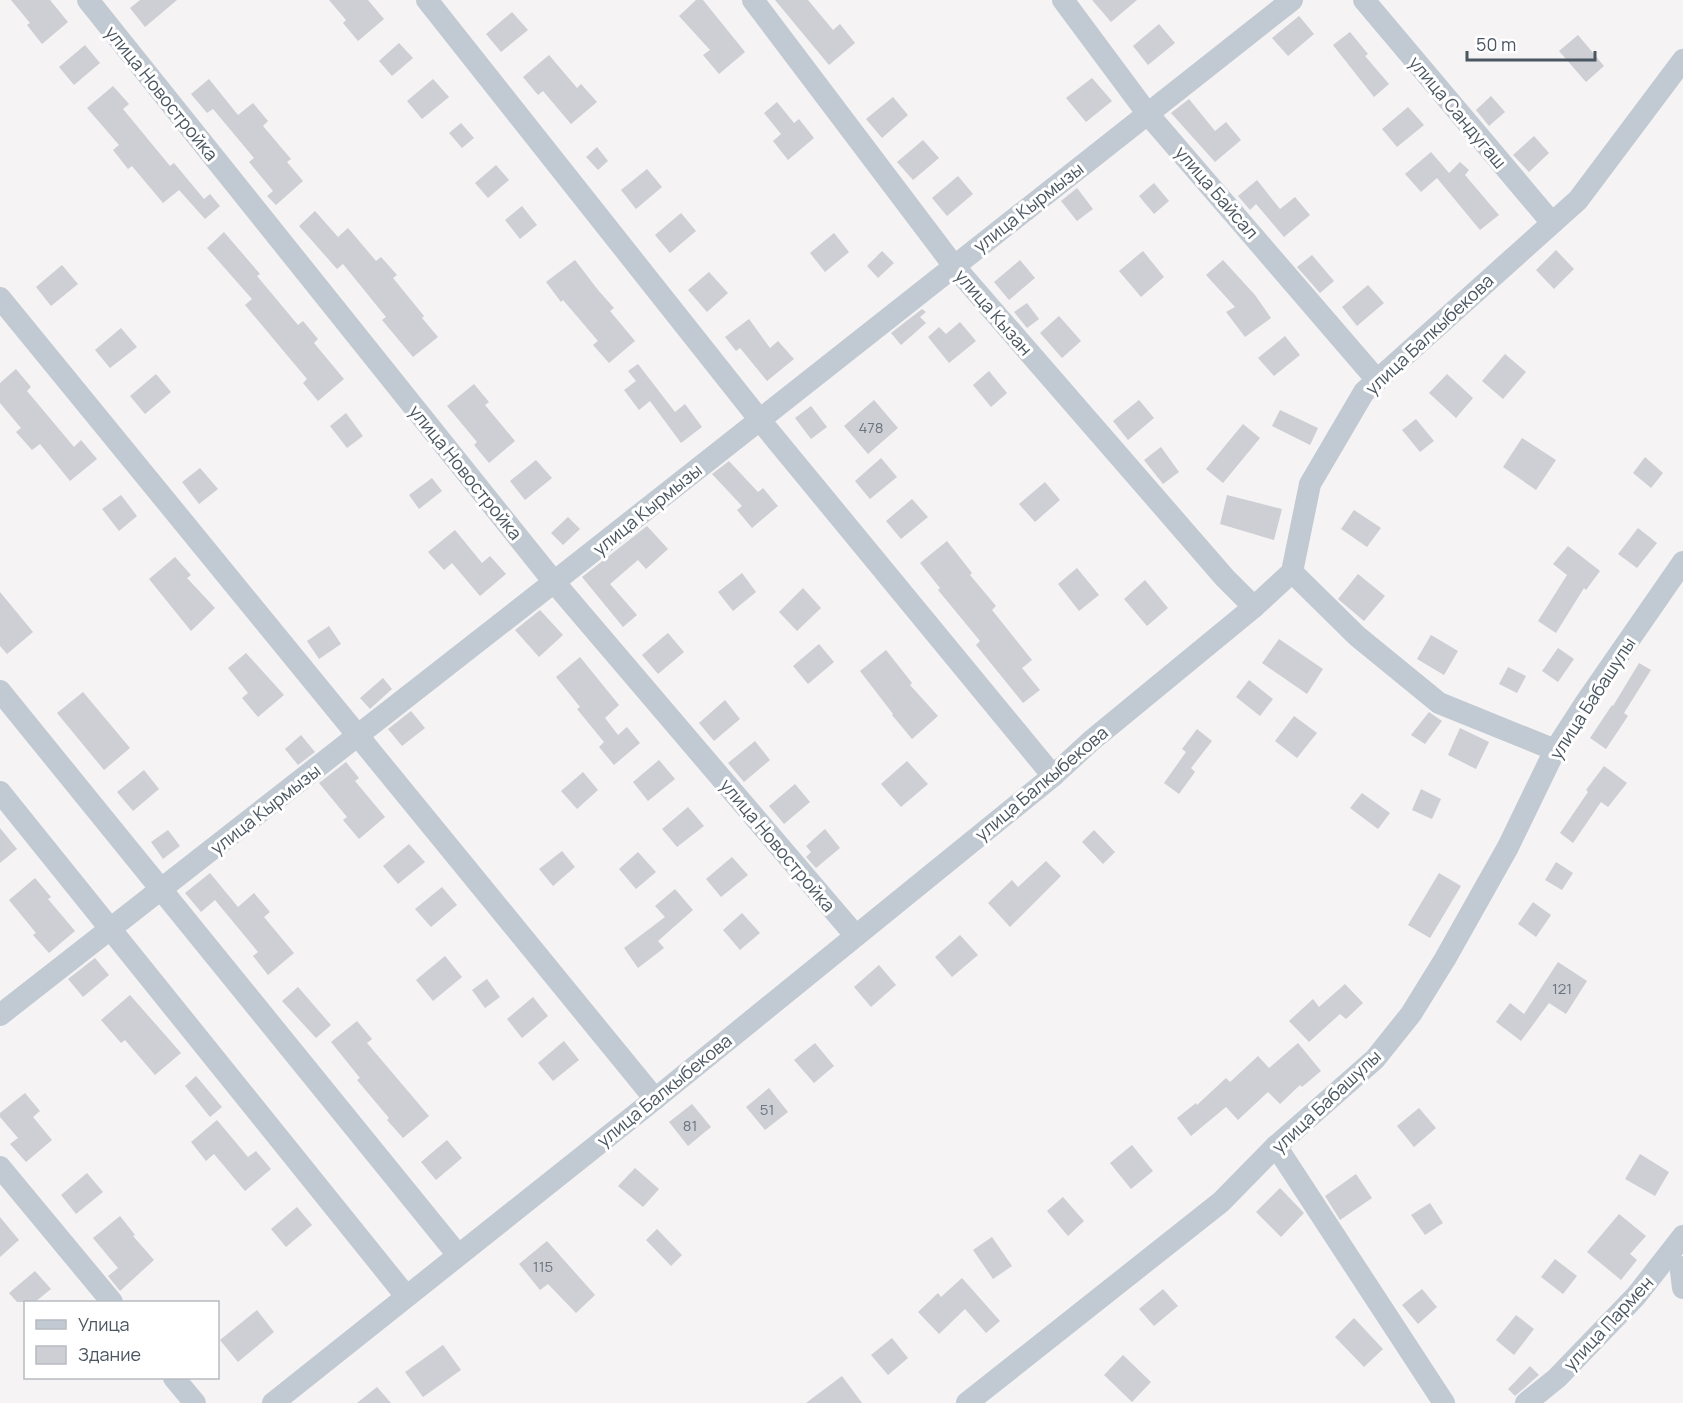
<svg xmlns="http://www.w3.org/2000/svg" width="1683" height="1403" viewBox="0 0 1683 1403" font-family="Manrope,sans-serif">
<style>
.building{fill:#cdcfd5}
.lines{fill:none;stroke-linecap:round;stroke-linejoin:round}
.minor{stroke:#c1cad2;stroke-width:22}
.labels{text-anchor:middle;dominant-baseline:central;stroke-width:6;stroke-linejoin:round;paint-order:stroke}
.number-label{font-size:15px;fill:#6b747e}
.street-label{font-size:18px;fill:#4a5661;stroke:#fff}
</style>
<rect width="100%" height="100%" fill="#f5f3f3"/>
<!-- building -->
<g class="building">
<path d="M11,0H50L68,22L42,44L27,25L30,23Z"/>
<path d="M140,0H177L145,27L130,8Z"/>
<path d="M329,0H368L384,19L358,41L343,23L346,20Z"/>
<path d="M696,0H703L745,52L719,74L703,55L710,50L679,16Z"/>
<path d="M775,0H808L833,30L840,24L855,43L829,65Z"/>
<path d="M1092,0H1137L1111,22Z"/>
<path d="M512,12L528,30L501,52L486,34Z"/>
<path d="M1299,16L1314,34L1288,56L1272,38Z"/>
<path d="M1159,24L1175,43L1148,65L1133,46Z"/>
<path d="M1350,32L1368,54L1365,56L1389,84L1374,97L1333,45Z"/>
<path d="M1578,35L1604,66L1586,82L1559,51Z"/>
<path d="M399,43L413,58L392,76L379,61Z"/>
<path d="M85,45L100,63L74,85L59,67Z"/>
<path d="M549,55L577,88L581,84L597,102L571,124L543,91L538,95L523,77Z"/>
<path d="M1092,78L1112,101L1086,122L1066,98Z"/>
<path d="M209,79L238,115L253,103L268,121L263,126L291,159L287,162L303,181L276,205L267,196L273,191L249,162L254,158L213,109L207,113L191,94Z"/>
<path d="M433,79L449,97L422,119L407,101Z"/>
<path d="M113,86L129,104L123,109L170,166L174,163L204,199L210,194L220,206L205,219L179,190L163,203L132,166L128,169L113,150L119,145L87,108Z"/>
<path d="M1491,96L1505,112L1489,126L1476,110Z"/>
<path d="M893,97L908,115L882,138L866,119Z"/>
<path d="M1189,99L1215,131L1226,122L1241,140L1215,162L1171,113Z"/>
<path d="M777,102L794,123L799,119L814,138L788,160L773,141L781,134L764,113Z"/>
<path d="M1408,107L1424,125L1397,147L1382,129Z"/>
<path d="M461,123L474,138L462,148L449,133Z"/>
<path d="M1534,136L1549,153L1529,172L1513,155Z"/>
<path d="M923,140L939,158L913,180L897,162Z"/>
<path d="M597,147L608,161L598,170L586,157Z"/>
<path d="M1431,152L1449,173L1460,162L1469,170L1465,175L1499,215L1480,230L1437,178L1421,192L1405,174Z"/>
<path d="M496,165L509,180L488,198L475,183Z"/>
<path d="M647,169L662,187L636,209L621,190Z"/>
<path d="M958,176L973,194L947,216L932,198Z"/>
<path d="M1257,180L1280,209L1295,197L1310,215L1284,237L1256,204L1250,210L1238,196Z"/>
<path d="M1154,183L1169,201L1154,214L1139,196Z"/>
<path d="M1077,188L1093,209L1077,221L1061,201Z"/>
<path d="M522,206L537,225L520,239L505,220Z"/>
<path d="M315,211L338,237L348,228L376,261L381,257L397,275L393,278L424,316L422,318L438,337L413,357L382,320L386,317L343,264L337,269L299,226Z"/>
<path d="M681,213L696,231L670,253L655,235Z"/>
<path d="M224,232L260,274L257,276L298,325L303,321L318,339L314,343L344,379L318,401L303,383L307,379L245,305L252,299L207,248Z"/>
<path d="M834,233L849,252L825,272L810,253Z"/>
<path d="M1556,250L1574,269L1554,289L1536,270Z"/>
<path d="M882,251L894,263L878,278L867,266Z"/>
<path d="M1143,251L1164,277L1141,297L1119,271Z"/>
<path d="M1312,255L1334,281L1320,293L1297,267Z"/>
<path d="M575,260L598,290L614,308L610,311L635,341L609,363L593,345L598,341L563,300L561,302L546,282Z"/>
<path d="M1020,260L1035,278L1009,300L994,282Z"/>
<path d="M1223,260L1255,295L1271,318L1245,337L1226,312L1235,307L1206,275Z"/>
<path d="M62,265L78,284L51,306L36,287Z"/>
<path d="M709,272L728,293L707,312L688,290Z"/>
<path d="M1368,285L1384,303L1357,326L1342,307Z"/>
<path d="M1027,303L1039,319L1027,328L1014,312Z"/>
<path d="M922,309L926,312L920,317L926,323L901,345L891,333Z"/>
<path d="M1059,316L1081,341L1062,358L1040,333Z"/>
<path d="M749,319L770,348L778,341L794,359L767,381L740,348L736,351L725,337Z"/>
<path d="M960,322L976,341L949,363L928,337L939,327L946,334Z"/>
<path d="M121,328L137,347L110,368L95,350Z"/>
<path d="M1285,336L1300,355L1274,376L1258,358Z"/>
<path d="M1505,354L1526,372L1503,399L1482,381Z"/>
<path d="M638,364L675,412L685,404L702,427L681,443L650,401L639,410L624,390L636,381L628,371Z"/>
<path d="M16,369L31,387L27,391L74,447L81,440L97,459L70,481L40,444L32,450L16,432L21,428L0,403V383Z"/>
<path d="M989,371L1007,393L991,407L973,385Z"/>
<path d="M156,374L171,392L145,414L130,396Z"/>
<path d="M1447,374L1473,398L1456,418L1429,393Z"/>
<path d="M474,384L489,402L485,405L515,441L489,463L474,445L477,442L447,406Z"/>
<path d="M874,400L898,428L868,454L844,426Z"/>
<path d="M1139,400L1154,418L1128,440L1113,421Z"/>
<path d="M811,406L827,427L811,439L795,418Z"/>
<path d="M1280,410L1318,428L1310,445L1272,426Z"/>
<path d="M346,413L363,436L347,448L330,426Z"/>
<path d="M1416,419L1434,441L1420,452L1402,430Z"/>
<path d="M1243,424L1260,438L1223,483L1206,469Z"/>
<path d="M1522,438L1556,460L1536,490L1503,467Z"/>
<path d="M1161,447L1179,472L1163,484L1144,460Z"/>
<path d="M1645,457L1663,473L1651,488L1633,473Z"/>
<path d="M881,458L897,477L870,499L855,481Z"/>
<path d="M536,460L552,478L525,500L510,481Z"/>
<path d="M729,461L758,492L763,488L778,506L752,528L737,510L742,506L712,474Z"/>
<path d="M200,468L218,489L199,504L182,482Z"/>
<path d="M432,478L442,491L419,509L409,495Z"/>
<path d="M1045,482L1060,500L1035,522L1019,504Z"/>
<path d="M121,495L137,516L119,531L102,509Z"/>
<path d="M1227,495L1282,509L1274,540L1220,524Z"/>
<path d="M912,499L928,517L901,539L886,521Z"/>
<path d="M1354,510L1381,528L1367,547L1341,529Z"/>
<path d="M568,517L580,529L563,545L551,533Z"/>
<path d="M647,526L668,549L646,569L638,560L610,584L637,615L623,627L582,577Z"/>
<path d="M1638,528L1657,543L1637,568L1618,554Z"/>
<path d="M455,530L482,563L490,556L506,574L480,596L452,563L444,570L428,552Z"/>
<path d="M947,541L972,573L970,575L996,606L992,610L1032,660L1022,668L1040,690L1023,703L976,645L980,641L938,590L940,588L920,563Z"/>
<path d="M1568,546L1600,571L1586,590L1584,588L1556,633L1538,621L1567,575L1553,564Z"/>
<path d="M175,557L191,575L187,578L215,608L191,631L149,579Z"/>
<path d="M1077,568L1099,595L1079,611L1058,584Z"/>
<path d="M742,573L756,592L733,611L718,592Z"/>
<path d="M1358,574L1385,596L1364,621L1338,599Z"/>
<path d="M1145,580L1168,608L1147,626L1124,599Z"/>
<path d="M803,588L821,608L797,631L779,612Z"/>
<path d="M0,592L33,632L7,654L0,646Z"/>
<path d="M540,610L563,635L539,657L515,630Z"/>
<path d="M329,626L341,644L319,659L307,641Z"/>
<path d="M668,633L684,652L658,674L642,655Z"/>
<path d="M1431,635L1458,651L1444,675L1417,659Z"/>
<path d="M1279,639L1323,669L1307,694L1262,663Z"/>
<path d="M819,644L834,662L808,684L793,666Z"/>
<path d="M1558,648L1574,659L1558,682L1542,671Z"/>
<path d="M886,650L912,683L910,685L938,716L912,739L892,715L893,714L860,671Z"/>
<path d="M246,653L284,695L258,717L242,698L248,693L228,668Z"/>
<path d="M580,657L619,705L605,718L618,735L627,727L640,743L614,765L599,747L604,742L577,709L580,707L556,677Z"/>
<path d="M1639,663L1651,670L1624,713L1628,716L1606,749L1590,738L1612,705L1613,706Z"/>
<path d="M1508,667L1526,676L1517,693L1499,684Z"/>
<path d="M383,678L392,689L370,709L360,698Z"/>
<path d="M1249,680L1273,699L1260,716L1236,697Z"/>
<path d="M83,692L130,748L104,770L57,713Z"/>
<path d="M725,700L740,719L714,741L699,723Z"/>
<path d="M411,711L425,728L402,746L388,729Z"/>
<path d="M1429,712L1442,721L1425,744L1411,735Z"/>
<path d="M1294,716L1317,733L1297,758L1275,741Z"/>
<path d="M1460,728L1489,742L1476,769L1448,755Z"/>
<path d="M1197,729L1212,741L1191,768L1195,772L1179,794L1164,783L1186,752L1182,749Z"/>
<path d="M301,735L315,752L298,765L285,749Z"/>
<path d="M755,741L770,760L744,782L728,763Z"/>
<path d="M659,760L675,779L648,801L633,782Z"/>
<path d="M907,761L928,784L901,807L881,784Z"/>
<path d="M346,762L359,778L355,781L385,817L359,839L343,820L347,817L319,783Z"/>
<path d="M1604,766L1627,783L1608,807L1601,802L1573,843L1560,833L1588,792L1586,790Z"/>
<path d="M144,770L159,789L133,811L117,792Z"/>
<path d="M583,772L598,790L577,809L561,791Z"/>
<path d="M795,784L810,802L784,824L769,806Z"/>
<path d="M1421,789L1441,799L1432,819L1412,810Z"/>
<path d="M1362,793L1390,813L1378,829L1350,808Z"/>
<path d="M688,807L704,826L677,847L662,829Z"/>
<path d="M0,828L17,849L0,863Z"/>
<path d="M825,829L840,848L816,868L806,857L811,852L806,846Z"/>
<path d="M168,830L180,846L163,859L151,842Z"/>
<path d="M1094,830L1115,852L1103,864L1082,842Z"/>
<path d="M409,844L425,862L398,884L383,866Z"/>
<path d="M562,851L575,867L553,886L539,869Z"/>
<path d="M638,852L656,872L636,889L619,869Z"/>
<path d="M732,857L748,875L721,897L706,879Z"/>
<path d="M1046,861L1061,876L1010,927L988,903L1012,880L1018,887Z"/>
<path d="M1556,862L1573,873L1562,890L1545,880Z"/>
<path d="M210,873L238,907L254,893L270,912L264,917L294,953L268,975L253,956L258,952L215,900L201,912L185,893Z"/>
<path d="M1439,873L1461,886L1430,938L1408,925Z"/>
<path d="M35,878L51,897L48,899L75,931L49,953L33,935L36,933L9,900Z"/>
<path d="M442,887L457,905L431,927L415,909Z"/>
<path d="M675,889L693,910L658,941L664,948L638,968L624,948L665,917L655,906Z"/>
<path d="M1533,902L1551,915L1536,937L1518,924Z"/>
<path d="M742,913L760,933L740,950L723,930Z"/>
<path d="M960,935L978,955L952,977L935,957Z"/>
<path d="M445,956L462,977L433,1001L416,980Z"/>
<path d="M95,958L109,975L83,997L68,979Z"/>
<path d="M1558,962L1587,981L1566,1014L1549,1003L1521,1041L1496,1022L1510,1003L1524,1014Z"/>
<path d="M879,965L896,985L871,1007L854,987Z"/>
<path d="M487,979L500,997L485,1008L472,990Z"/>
<path d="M1345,984L1363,1003L1346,1019L1340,1014L1309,1042L1289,1021L1313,999L1319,1007Z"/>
<path d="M298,987L331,1025L316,1038L282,1001Z"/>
<path d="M130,995L181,1053L155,1075L125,1040L121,1043L101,1020Z"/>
<path d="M533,997L548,1016L522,1038L507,1019Z"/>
<path d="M357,1021L372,1039L367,1043L429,1116L403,1138L387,1120L389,1118L357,1080L360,1078L331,1042Z"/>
<path d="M564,1041L579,1060L553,1081L538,1063Z"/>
<path d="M815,1043L834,1066L814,1083L794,1060Z"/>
<path d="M1298,1043L1321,1071L1302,1087L1300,1085L1280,1104L1268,1092L1238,1120L1226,1107L1191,1136L1177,1118L1196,1103L1197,1105L1226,1078L1230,1082L1258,1056L1269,1068Z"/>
<path d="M196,1076L222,1107L210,1117L185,1086Z"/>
<path d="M769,1088L788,1112L765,1130L746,1107Z"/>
<path d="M25,1093L40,1111L33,1117L52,1140L26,1162L10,1144L18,1138L0,1117V1113Z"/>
<path d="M692,1104L711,1127L688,1146L669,1122Z"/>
<path d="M1419,1108L1436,1128L1414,1147L1397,1126Z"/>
<path d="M217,1120L248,1157L256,1151L271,1169L245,1191L214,1154L206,1161L191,1142Z"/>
<path d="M447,1140L462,1158L436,1180L421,1162Z"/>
<path d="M1132,1145L1153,1171L1131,1189L1110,1163Z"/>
<path d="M1640,1154L1669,1172L1655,1196L1625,1179Z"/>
<path d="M635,1168L659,1189L643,1207L618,1186Z"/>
<path d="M87,1173L103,1192L76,1214L61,1195Z"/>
<path d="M1356,1174L1372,1198L1340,1220L1325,1196Z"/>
<path d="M1280,1188L1304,1213L1281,1237L1256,1212Z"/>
<path d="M1063,1197L1084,1221L1068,1236L1047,1211Z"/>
<path d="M1430,1203L1443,1223L1425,1235L1411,1215Z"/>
<path d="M297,1207L312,1225L286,1247L271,1229Z"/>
<path d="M1619,1214L1646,1236L1630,1254L1637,1260L1621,1280L1587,1252Z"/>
<path d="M120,1216L135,1235L133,1236L154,1260L120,1291L108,1276L118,1268L93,1238Z"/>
<path d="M0,1217L19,1240L0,1257Z"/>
<path d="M657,1229L682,1255L671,1266L646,1240Z"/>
<path d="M992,1237L1012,1266L993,1279L973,1250Z"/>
<path d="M547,1241L595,1295L576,1313L548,1284L540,1290L519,1264Z"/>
<path d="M1555,1259L1577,1276L1563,1294L1541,1277Z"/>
<path d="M35,1271L51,1289L35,1302H17L9,1293Z"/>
<path d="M962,1278L1000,1321L986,1333L965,1309L939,1334L918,1312L938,1293L941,1297Z"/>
<path d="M1163,1289L1178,1306L1154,1326L1139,1309Z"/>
<path d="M1422,1289L1437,1307L1418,1324L1402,1305Z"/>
<path d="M257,1310L274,1332L238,1362L220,1340Z"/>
<path d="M1516,1315L1534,1329L1514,1355L1496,1340Z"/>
<path d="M1354,1318L1383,1349L1364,1367L1335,1337Z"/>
<path d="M892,1338L908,1358L888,1375L871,1355Z"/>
<path d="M443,1345L461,1370L423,1397L405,1372Z"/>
<path d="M1123,1355L1151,1382L1132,1402L1104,1375Z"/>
<path d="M1530,1366L1539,1375L1515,1396L1508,1389Z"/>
<path d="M842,1376L862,1403H806Z"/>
<path d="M377,1387L391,1403H357Z"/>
</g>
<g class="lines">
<!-- minor -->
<g class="minor">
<path d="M88,0L554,582L855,935"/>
<path d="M427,0L759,419L1053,776"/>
<path d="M753,0L954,266L1225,578L1254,607"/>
<path d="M1063,0L1147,113L1377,380"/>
<path d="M1364,0L1552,223"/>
<path d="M0,298L655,1099"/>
<path d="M1292,572L1357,636L1439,703L1555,750"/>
<path d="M0,691L458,1255"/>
<path d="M0,792L406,1296"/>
<path d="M0,1015L554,582L1292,0"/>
<path d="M1276,1146L1444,1403"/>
<path d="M0,1167L112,1302"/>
<path d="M1683,1267L1681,1272L1683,1288"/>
<path d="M174,1378L195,1403"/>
<path d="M273,1403L655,1099L1053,776L1091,741L1254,607L1292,572L1310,484L1364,392L1578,200L1683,60"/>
<path d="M967,1403L1221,1202L1276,1146L1375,1059L1411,1014L1445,959L1508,847L1555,750L1586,702L1683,562"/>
<path d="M1526,1403L1557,1378L1636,1296L1683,1236"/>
</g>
</g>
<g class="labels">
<!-- number labels -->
<g class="number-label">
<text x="871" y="427">478</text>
<text x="1562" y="988">121</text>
<text x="767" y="1109">51</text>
<text x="690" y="1125">81</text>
<text x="543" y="1266">115</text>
</g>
<!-- street labels -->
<g class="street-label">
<text transform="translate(162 93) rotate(51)">улица Новостройка</text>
<text transform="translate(1458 112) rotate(50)">улица Сандугаш</text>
<text transform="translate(1217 192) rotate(49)">улица Байсал</text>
<text transform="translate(1028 207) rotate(-38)">улица Кырмызы</text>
<text transform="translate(994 312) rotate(49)">улица Кызан</text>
<text transform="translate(1429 334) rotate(-43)">улица Балкыбекова</text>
<text transform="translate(466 472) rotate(51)">улица Новостройка</text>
<text transform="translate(647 509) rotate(-39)">улица Кырмызы</text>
<text transform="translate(1592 698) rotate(-57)">улица Бабашулы</text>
<text transform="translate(1041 783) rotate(-40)">улица Балкыбекова</text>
<text transform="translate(265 809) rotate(-38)">улица Кырмызы</text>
<text transform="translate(778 845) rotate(50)">улица Новостройка</text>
<text transform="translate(664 1090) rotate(-39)">улица Балкыбекова</text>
<text transform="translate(1326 1101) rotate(-43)">улица Бабашулы</text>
<text transform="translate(1608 1323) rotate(-47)">улица Пармен</text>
</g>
</g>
<!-- legend -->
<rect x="24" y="1301" width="195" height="78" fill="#ffffff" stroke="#b7bbc0" stroke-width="1.5"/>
<rect x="36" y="1320" width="30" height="9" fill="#c1cad2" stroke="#b7bbc0" stroke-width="1.5"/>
<text x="78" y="1331" font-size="18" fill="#4a5661">Улица</text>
<rect x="36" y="1346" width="30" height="18" fill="#cdcfd5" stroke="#b7bbc0" stroke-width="1.5"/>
<text x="78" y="1361" font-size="18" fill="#4a5661">Здание</text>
<!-- scale -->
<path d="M1467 51v9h128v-9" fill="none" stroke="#4a5661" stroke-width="3"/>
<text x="1476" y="51" font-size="18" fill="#4a5661" stroke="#ffffff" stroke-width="4.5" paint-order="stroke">50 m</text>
</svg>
